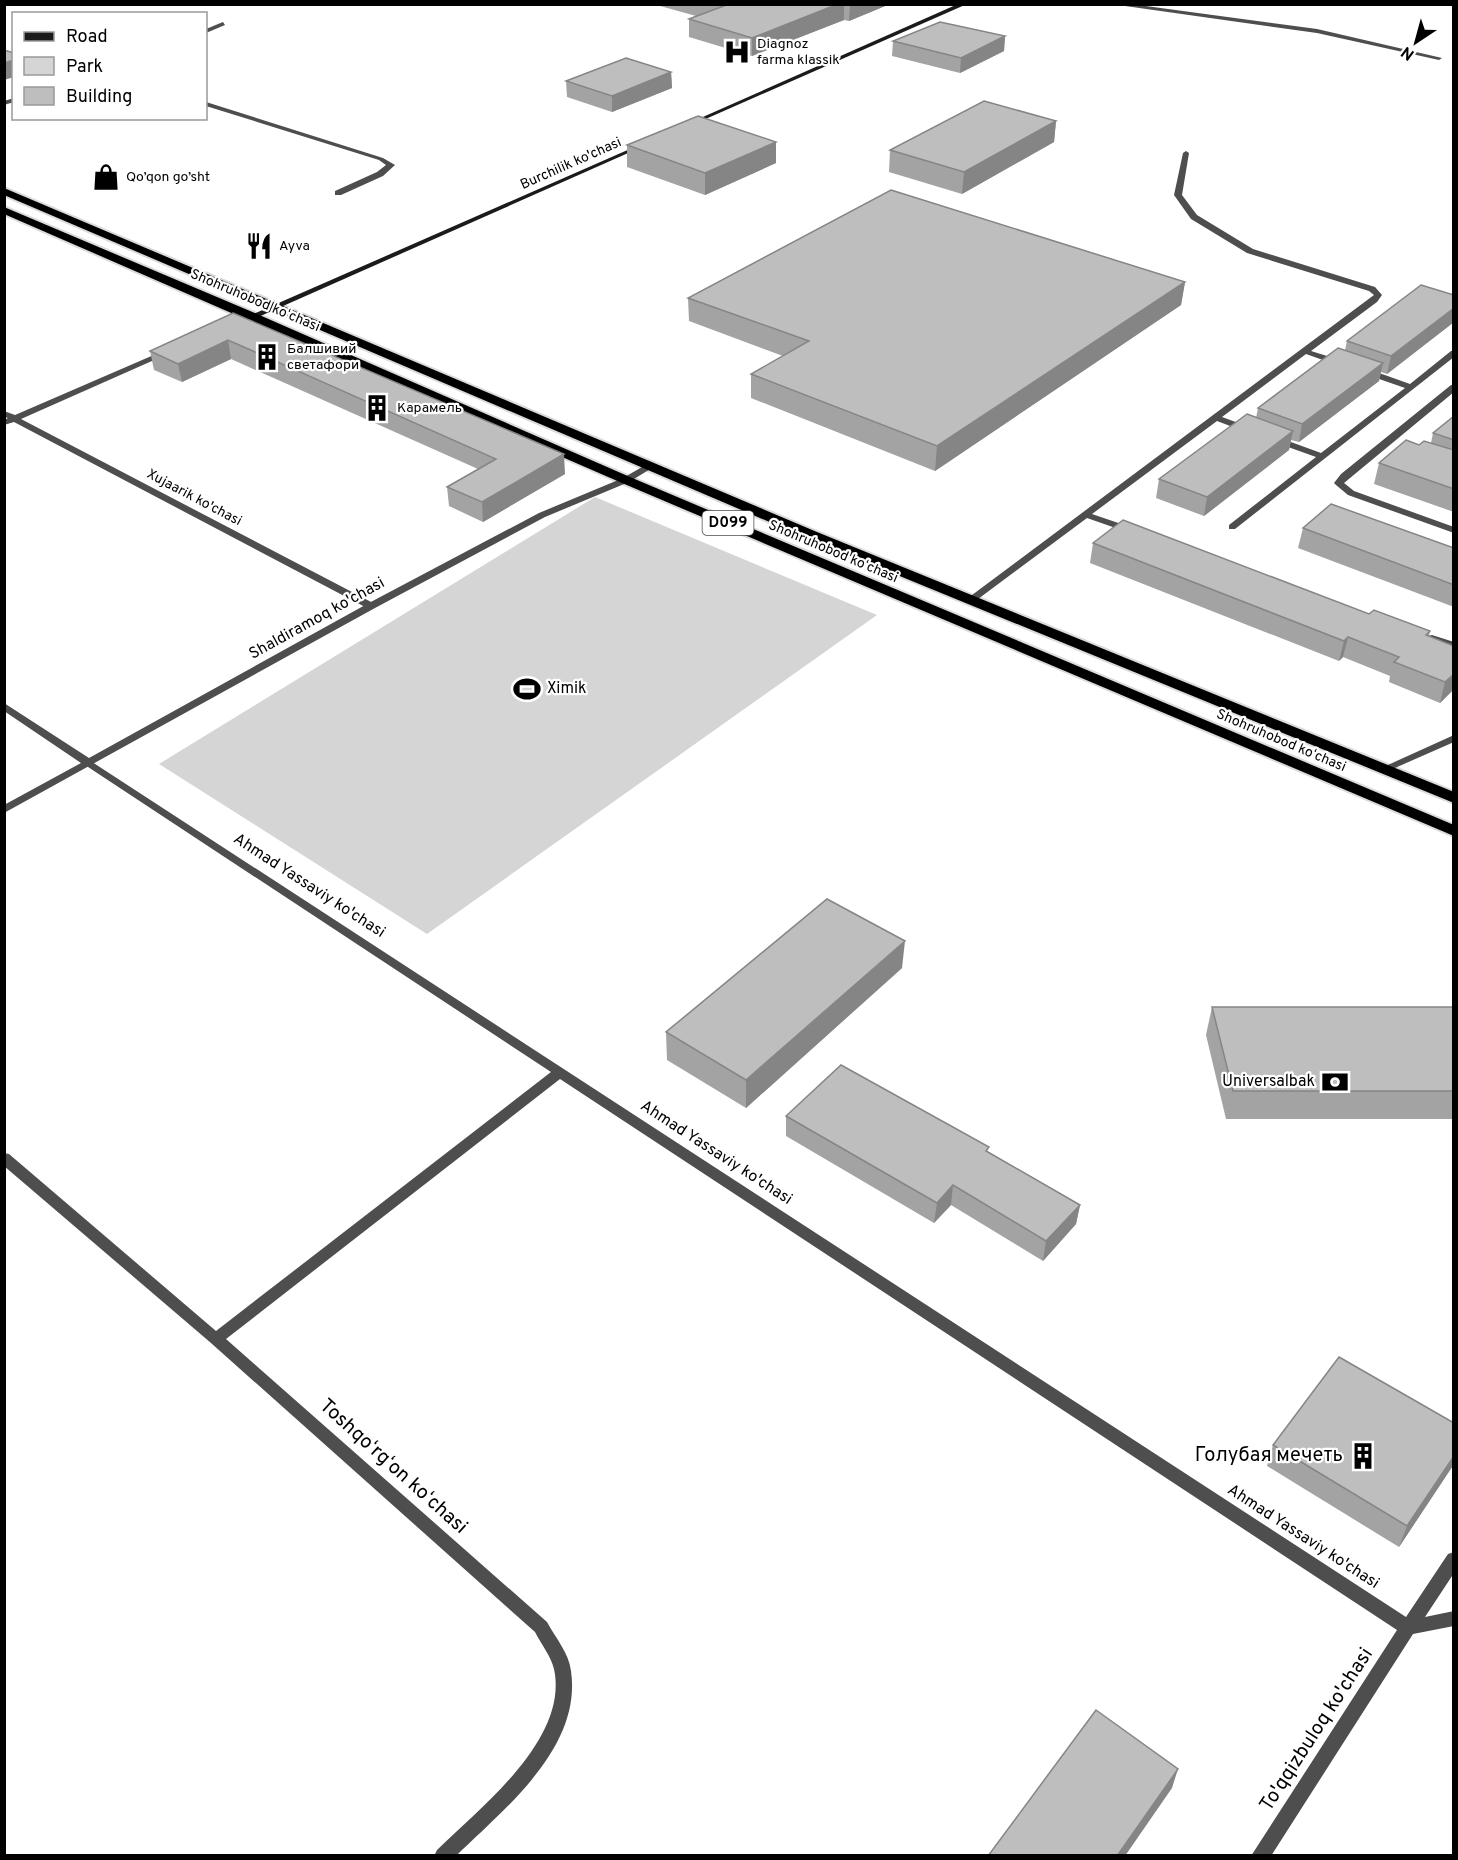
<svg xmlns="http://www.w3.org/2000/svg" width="1458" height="1860" viewBox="0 0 1458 1860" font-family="Overpass,sans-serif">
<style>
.green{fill:#d5d5d5}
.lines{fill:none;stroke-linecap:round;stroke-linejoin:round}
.trunk-casing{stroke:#dbdbdb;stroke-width:4}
.service{fill:#4e4e4e;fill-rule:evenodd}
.minor{fill:#4e4e4e;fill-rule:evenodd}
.tertiary{fill:#4e4e4e;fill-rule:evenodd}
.secondary{fill:#1b1b1b;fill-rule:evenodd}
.trunk{fill:#000;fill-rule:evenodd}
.wall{fill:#a3a3a3}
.shaded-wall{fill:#858585}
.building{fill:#bebebe;stroke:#858585;stroke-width:1.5}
.labels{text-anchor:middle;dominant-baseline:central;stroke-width:4.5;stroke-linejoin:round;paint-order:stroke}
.far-poi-label{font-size:14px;fill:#000;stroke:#fff;text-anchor:start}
.far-street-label{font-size:14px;fill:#000;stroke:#fff}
.shield{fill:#fff;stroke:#4c4c4c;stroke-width:1.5}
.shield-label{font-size:15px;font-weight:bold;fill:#000}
.street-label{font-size:16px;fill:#000;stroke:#fff}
.poi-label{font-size:16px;fill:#000;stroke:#fff;text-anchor:start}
.near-poi-label{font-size:20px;fill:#000;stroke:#fff;text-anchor:end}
.near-street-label{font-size:20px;fill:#000;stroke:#fff}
</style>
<rect width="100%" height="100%" fill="#fff"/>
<!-- green -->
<path class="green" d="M595,497L877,615L427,934L159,764Z"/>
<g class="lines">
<defs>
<g id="trunk">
<path d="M4,188L817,532L1454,792V803L807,538L4,195Z"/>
<path d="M4,207L257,314L630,477L1454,825V836L622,483L4,214Z"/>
</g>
</defs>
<!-- trunk casing -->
<use href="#trunk" class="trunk-casing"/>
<!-- service -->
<g class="service">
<path d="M1186,151L1189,153L1182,195L1197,215L1253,249L1375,287L1382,295L1377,302L1311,351L1343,361V365H1337L1306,354L1222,417L1252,428V432H1246L1217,421L1092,514L1133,528V532H1127L1087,518L974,602H968V598L1374,295L1369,291L1247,253L1191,219L1174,195L1183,153Z"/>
<path d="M1451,351H1454V357L1235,529H1229V525L1316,457L1274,442V438H1280L1321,453L1405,388L1362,373V369H1368L1410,384Z"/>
<path d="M1451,385H1454V392L1344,483L1354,491L1454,527V533L1348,495L1336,485L1334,483L1341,474Z"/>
<path d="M1432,635L1454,642V648L1428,640V636Z"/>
<path d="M1454,735V742L1388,771H1380L1379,769Z"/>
</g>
<!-- minor -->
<g class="minor">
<path d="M1111,4H1131L1317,29L1442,58L1439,60L1317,33Z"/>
<path d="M223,22L225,25L206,33V29Z"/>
<path d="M14,98V102L4,105V101Z"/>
<path d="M206,102L383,158L395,165L383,176L341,195H335V191L377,172L386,165L379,160L206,106Z"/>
<path d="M163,351L170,353L21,419L375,604V608H367L14,422L4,425V420L8,418L4,417V411L15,415Z"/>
<path d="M89,760L1406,1617L1448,1554L1454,1552V1573L1425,1617L1454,1611V1626L1413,1634L1271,1856H1251L1397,1630L560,1079L226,1339L547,1622C555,1637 569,1653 571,1671C582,1748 505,1808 456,1856H434L437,1850C481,1807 569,1739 554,1669C551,1656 541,1644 535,1632L211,1343L4,1166V1153L9,1154L216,1331L551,1072L85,765L84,763Z"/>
</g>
<!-- tertiary -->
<path class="tertiary" d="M649,463L652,464V468L629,482L545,517L375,608L4,813V805L81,763L4,711V703L89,758L367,604L539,513L623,478Z"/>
<!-- secondary -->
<g class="secondary">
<path d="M958,4H967L692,125L687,124Z"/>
<path d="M639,145L644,146L256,318L249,316Z"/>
</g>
<!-- trunk -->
<use href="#trunk" class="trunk"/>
</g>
<!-- wall -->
<g class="wall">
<path d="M653,4H890L849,21L844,20L752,56L689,37V19L696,16Z"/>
<path d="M1005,36L1004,51L960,73L892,56L893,41Z"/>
<path d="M671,72L672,88L612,112L567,97L566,81Z"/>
<path d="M1056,121L1054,142L962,194L889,172L890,150Z"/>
<path d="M776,142V163L705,195L627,167V145Z"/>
<path d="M1185,282L1181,305L935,471L751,398V374L783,356L689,321L688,298Z"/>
<path d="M1454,295V322L1387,374L1381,372L1379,381L1299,442L1291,440L1289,450L1204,516L1156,498L1159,479L1256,418L1258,408L1345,350L1347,341Z"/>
<path d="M233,313L565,474L483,522L449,506L447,487L478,469L231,359L182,382L154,370L150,351Z"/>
<path d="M1454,416V512L1374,484L1379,463L1419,445L1431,443L1433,433Z"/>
<path d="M1303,528L1454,548V607L1298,548Z"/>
<path d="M1093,543L1369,614L1430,631L1429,636L1454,646V689L1440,703L1389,682L1390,676L1343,657L1339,661L1090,563Z"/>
<path d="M902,968L746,1108L667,1060L666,1032Z"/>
<path d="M1212,1007H1454V1119H1226L1206,1035Z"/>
<path d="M786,1116L989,1152L1080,1205L1076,1224L1043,1261L951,1205L934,1223L786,1136Z"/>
<path d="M1454,1423V1464L1399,1547L1267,1466L1273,1445Z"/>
</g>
<!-- shaded-wall -->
<g class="shaded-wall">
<path d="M838,4H844V20L752,56V38Z"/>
<path d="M850,4H890L849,21Z"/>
<path d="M1005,36L1004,51L960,73L961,58Z"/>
<path d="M14,60V77L4,80V63Z"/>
<path d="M671,72L672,88L612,112V96Z"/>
<path d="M1056,121L1054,142L962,194L964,172Z"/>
<path d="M776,142V163L705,195V173Z"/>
<path d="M1185,282L1181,305L935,471L937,446Z"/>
<path d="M1454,308V322L1387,374L1391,356Z"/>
<path d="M228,340L231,359L182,382L178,364Z"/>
<path d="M1383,363L1379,381L1299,442L1302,424Z"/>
<path d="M1293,431L1289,450L1204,516L1207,497Z"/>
<path d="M564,454L565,474L483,522L482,502Z"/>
<path d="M1348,637L1343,657L1339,661L1344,641Z"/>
<path d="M1454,674V689L1440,703L1445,682Z"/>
<path d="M905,941L902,968L746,1108V1080Z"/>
<path d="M953,1185L951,1205L934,1223L937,1203Z"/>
<path d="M1080,1205L1076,1224L1043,1261L1046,1241Z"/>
<path d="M1454,1456V1464L1399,1547L1407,1526Z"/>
<path d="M1178,1769L1172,1788L1125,1856H1117Z"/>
</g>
<!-- building -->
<g class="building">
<path d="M720,4H838L752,38L689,19L724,6Z"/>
<path d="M940,22L1005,36L961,58L893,41Z"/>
<path d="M4,50L14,53V60L4,63Z"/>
<path d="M626,58L671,72L612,96L566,81Z"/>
<path d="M984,101L1056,121L964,172L890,150Z"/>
<path d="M698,116L776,142L705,173L627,145Z"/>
<path d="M891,190L1185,282L937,446L751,374L809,341L688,298Z"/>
<path d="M1421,285L1454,295V308L1391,356L1347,341Z"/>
<path d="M233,313L564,454L482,502L447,487L496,459L228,340L178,364L150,351Z"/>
<path d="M1338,348L1383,363L1302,424L1258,408Z"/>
<path d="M1247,414L1293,431L1207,497L1159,479Z"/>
<path d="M1454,416V440L1433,433Z"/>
<path d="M1406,440L1419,445L1424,441L1454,450V489L1379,463Z"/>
<path d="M1331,504L1454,548V585L1303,528Z"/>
<path d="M1123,520L1369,614L1374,610L1430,631L1426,635L1454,646V674L1445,682L1394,662L1399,657L1348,637L1344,641L1093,543Z"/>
<path d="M827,899L905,941L746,1080L666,1032Z"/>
<path d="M1212,1007H1454V1091H1233Z"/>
<path d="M841,1065L989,1147L986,1151L1080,1205L1046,1241L953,1185L937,1203L786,1116Z"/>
<path d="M1339,1357L1454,1423V1456L1407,1526L1273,1445Z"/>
<path d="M1096,1710L1178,1769L1117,1856H988Z"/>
</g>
<!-- icons -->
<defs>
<symbol id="hospital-bare" viewBox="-9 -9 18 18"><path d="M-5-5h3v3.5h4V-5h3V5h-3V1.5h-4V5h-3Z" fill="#000" stroke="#fff" stroke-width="2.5" paint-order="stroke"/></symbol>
<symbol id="shop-bare" viewBox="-9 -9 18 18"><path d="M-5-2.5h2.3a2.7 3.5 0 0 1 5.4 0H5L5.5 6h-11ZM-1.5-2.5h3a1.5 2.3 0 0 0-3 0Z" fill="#000" stroke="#fff" stroke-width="2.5" paint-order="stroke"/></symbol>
<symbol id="restaurant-bare" viewBox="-9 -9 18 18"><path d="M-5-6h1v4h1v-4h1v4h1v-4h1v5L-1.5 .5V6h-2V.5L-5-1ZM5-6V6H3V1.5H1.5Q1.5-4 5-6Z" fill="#000" stroke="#fff" stroke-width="2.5" paint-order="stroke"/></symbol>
<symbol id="building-bare" viewBox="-9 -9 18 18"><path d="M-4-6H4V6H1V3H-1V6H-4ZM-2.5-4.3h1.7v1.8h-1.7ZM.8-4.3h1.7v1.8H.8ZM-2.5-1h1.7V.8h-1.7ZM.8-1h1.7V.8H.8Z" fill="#000" stroke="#fff" stroke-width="2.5" paint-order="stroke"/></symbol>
<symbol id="stadium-bare" viewBox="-9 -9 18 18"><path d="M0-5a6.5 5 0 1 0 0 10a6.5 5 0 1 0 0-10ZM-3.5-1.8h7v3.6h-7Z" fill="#000" stroke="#fff" stroke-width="2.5" paint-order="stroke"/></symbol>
<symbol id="bank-bare" viewBox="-9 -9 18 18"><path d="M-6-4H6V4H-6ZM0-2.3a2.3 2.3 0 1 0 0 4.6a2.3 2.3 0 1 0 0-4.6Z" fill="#000" stroke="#fff" stroke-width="2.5" paint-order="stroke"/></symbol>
</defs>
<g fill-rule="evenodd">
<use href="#hospital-bare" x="718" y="33" width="38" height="38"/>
<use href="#shop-bare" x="87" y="158" width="38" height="38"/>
<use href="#restaurant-bare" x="240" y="227" width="38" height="38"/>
<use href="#building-bare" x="248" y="338" width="38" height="38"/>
<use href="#building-bare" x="358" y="389" width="38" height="38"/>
<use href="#stadium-bare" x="508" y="670" width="38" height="38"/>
<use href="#bank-bare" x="1316" y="1063" width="38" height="38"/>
<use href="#building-bare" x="1344" y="1437" width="38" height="38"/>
</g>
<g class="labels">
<!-- far-poi labels -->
<g class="far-poi-label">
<text x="757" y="44">Diagnoz<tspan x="757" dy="16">farma klassik</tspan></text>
<text x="126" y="177">Qo’qon go’sht</text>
<text x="279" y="246">Ayva</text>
<text x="287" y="349">Балшивий<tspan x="287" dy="16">светафори</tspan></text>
<text x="397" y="408">Карамель</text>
</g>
<!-- far-street labels -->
<g class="far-street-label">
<text transform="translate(571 164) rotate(-24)">Burchilik ko'chasi</text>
<text transform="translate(255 301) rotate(23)">Shohruhobod koʻchasi</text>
<text transform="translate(194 498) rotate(28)">Xujaarik ko'chasi</text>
<text transform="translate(833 552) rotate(23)">Shohruhobod koʻchasi</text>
<text transform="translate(1281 741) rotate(23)">Shohruhobod koʻchasi</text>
</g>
<!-- shield labels -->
<rect class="shield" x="702.5" y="511" width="51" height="24" rx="4.5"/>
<g class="shield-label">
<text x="728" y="523">D099</text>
</g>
<!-- street labels -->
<g class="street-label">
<text transform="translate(317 619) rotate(-29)">Shaldiramoq ko'chasi</text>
<text transform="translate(309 886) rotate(33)">Ahmad Yassaviy ko'chasi</text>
<text transform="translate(716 1153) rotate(33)">Ahmad Yassaviy ko'chasi</text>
<text transform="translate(1303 1537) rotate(33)">Ahmad Yassaviy ko'chasi</text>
</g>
<!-- poi labels -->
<g class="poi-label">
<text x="547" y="689">Ximik</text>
<text x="1315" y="1082" text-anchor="end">Universalbak</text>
</g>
<!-- near-poi labels -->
<g class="near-poi-label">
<text x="1343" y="1456">Голубая мечеть</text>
</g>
<!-- near-street labels -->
<g class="near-street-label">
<text transform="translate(393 1467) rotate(42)">Toshqoʻrgʻon koʻchasi</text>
<text transform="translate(1317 1730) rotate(-57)">To'qqizbuloq ko'chasi</text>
</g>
</g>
<!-- border -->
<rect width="1458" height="1860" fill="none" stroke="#000000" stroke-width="12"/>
<!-- legend -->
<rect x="12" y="12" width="195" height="108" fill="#ffffff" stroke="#999999" stroke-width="1.5"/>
<rect x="24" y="32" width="30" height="9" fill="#1b1b1b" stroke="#999999" stroke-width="1.5"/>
<text x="66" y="42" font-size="18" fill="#000000">Road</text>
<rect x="24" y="57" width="30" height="18" fill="#d5d5d5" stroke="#999999" stroke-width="1.5"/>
<text x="66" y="72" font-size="18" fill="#000000">Park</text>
<rect x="24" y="87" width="30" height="18" fill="#bebebe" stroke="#999999" stroke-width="1.5"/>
<text x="66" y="102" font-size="18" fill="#000000">Building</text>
<!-- north arrow -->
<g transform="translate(1416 42) rotate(216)" stroke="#ffffff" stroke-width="4.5" paint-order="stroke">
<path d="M0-4.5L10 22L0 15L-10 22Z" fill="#000000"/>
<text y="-9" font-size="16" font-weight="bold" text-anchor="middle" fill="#000000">N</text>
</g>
</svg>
